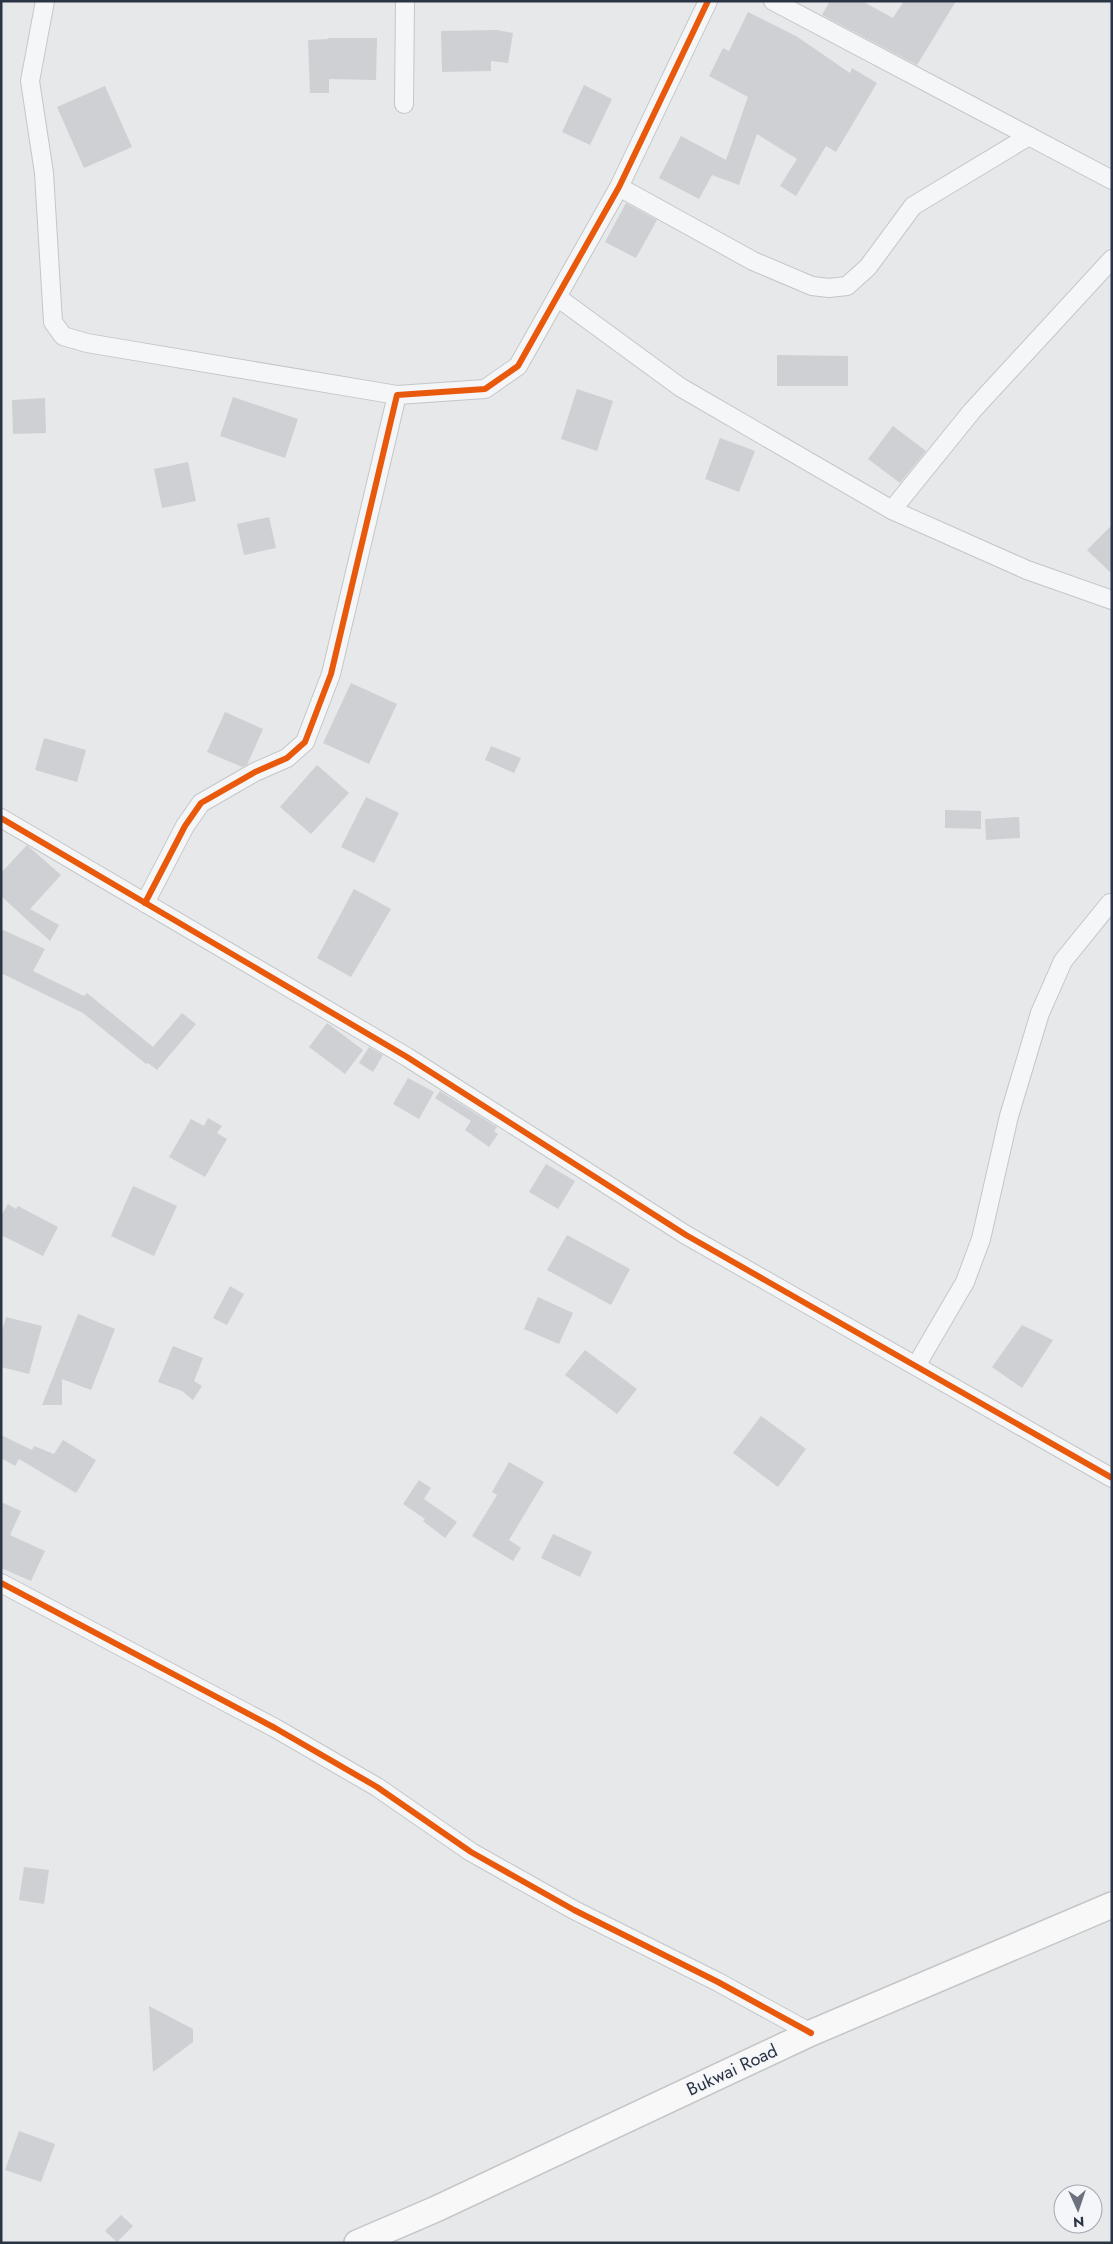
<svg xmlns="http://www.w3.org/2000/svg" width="1113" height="2244" viewBox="0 0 1113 2244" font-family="Jost,sans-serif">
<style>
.building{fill:#ced0d3}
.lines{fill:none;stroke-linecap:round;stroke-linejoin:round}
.street-casing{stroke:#c4c6c8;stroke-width:20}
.secondary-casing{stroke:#c4c6c8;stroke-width:28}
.street{stroke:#f5f6f7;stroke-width:18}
.secondary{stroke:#f8f8f8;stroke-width:25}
.cycleway-casing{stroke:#f4f6f9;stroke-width:9}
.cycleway{stroke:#e8590c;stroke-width:6}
.labels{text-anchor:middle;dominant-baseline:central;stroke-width:4.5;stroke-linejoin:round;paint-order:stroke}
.street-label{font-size:18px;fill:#2b3445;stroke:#f4f6f9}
</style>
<rect width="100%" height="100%" fill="#e6e8ea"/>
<!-- building -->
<g class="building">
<path d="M830,1H862L893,18L904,1H956L917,65L822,15Z"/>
<path d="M748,12L796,36L850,73L852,68L877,83L836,152L826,146L796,196L780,186L797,159L757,134L739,185L712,175L699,199L659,178L681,136L726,160L748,97L709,76L723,48L729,51Z"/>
<path d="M497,30L513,33L508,63L491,61V71L442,72L441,31Z"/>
<path d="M328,38H377L376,80L329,79V93H310L308,40L328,39Z"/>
<path d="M584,85L612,99L590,145L562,132Z"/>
<path d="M105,86L132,147L84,168L57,107Z"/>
<path d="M626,203L657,220L636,258L605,242Z"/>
<path d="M777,355L848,356V386H777Z"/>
<path d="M577,389L613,401L597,451L561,439Z"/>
<path d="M233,397L298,419L285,458L220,436Z"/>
<path d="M45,398L46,433L13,434L12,400Z"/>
<path d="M893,426L926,451L900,483L868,459Z"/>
<path d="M720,438L755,451L739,492L705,479Z"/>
<path d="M188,462L196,501L162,508L154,469Z"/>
<path d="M269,517L276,548L244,555L237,524Z"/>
<path d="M1112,525V574L1087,550Z"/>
<path d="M351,683L397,704L369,764L323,743Z"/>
<path d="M225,712L263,729L247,765L242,767L207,752Z"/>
<path d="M44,738L86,750L77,782L35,770Z"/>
<path d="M491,746L521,758L514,773L485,760Z"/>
<path d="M317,765L349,793L311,834L280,807Z"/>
<path d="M366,797L399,813L374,863L341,847Z"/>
<path d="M945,810L981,811V829L945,828Z"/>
<path d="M1019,817L1020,838L986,840L985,819Z"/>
<path d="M27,845L61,875L30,909L59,925L50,941L1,896V873Z"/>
<path d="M354,889L391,909L351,977L317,958Z"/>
<path d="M1,929L45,949L33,971L84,996L87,993L153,1047L182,1013L196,1024L157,1070L148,1063L146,1064L83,1013L1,973Z"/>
<path d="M327,1023L363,1050L345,1074L309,1047Z"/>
<path d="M369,1047L383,1055L373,1072L359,1063Z"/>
<path d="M408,1078L434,1092L419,1119L393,1104Z"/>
<path d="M440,1091L497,1127L494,1131L498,1134L489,1147L465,1130L471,1121L435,1098Z"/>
<path d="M208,1118L222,1126L217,1133L227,1139L205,1177L169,1157L191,1119L204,1126Z"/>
<path d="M546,1164L575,1181L558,1209L529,1192Z"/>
<path d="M133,1186L177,1206L154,1256L111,1236Z"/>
<path d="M8,1204L16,1209L18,1206L58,1227L43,1256L1,1235V1216Z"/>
<path d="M567,1235L630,1269L611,1305L547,1270Z"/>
<path d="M230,1286L244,1294L227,1325L213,1318Z"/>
<path d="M538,1297L573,1313L559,1344L524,1329Z"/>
<path d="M78,1314L115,1329L91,1390L62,1379V1405H42Z"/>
<path d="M6,1317L42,1326L29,1374L1,1367V1335Z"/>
<path d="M1022,1325L1053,1340L1022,1388L992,1367Z"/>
<path d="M173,1346L203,1358L194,1381L202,1386L193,1400L182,1391L158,1382Z"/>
<path d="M585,1350L637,1389L617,1414L565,1375Z"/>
<path d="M761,1416L806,1449L778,1487L733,1453Z"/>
<path d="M1,1435L32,1450L34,1446L54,1454L63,1440L96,1460L76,1493L19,1459L15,1466L1,1458Z"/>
<path d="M509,1462L544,1482L509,1540L521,1548L513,1561L472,1536L497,1495L492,1492Z"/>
<path d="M419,1480L431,1488L424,1499L457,1522L445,1538L423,1521L425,1519L403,1504Z"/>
<path d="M1,1502L21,1511L10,1535L45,1551L31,1581L1,1568Z"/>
<path d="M553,1534L592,1552L580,1577L541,1558Z"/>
<path d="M24,1867L49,1870L44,1904L19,1900Z"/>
<path d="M149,2006L193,2029V2042L153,2072Z"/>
<path d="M19,2131L55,2144L41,2182L5,2170Z"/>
<path d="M121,2215L133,2226L117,2242L105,2231Z"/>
</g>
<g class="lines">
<defs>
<g id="street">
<path d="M45,1L30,81L44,173L53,322L63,336L87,343L397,395"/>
<path d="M773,1L1112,180"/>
<path d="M404,104L405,1"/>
<path d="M619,187L753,261L812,286L829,288L847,286L868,267L913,206L1029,136"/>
<path d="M557,297L680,387L892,510L1027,570L1112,600"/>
<path d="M892,510L972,411L1112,259"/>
<path d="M1,818L407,1057L686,1235L1112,1478"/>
<path d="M145,903L185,826L201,803L255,772L287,758L305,742L331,674L397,395L485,389L518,366L619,187L708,1"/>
<path d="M916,1366L965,1282L981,1239L1009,1116L1040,1013L1063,961L1110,903"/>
<path d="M1,1583L275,1728L377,1787L471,1852L574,1910L718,1982L811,2033"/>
</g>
<path id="secondary" d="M357,2243L436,2209L811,2033L1112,1905"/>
</defs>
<!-- street casing -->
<use href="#street" class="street-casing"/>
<!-- secondary casing -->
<use href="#secondary" class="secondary-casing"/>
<!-- street -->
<use href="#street" class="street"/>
<!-- secondary -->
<use href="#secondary" class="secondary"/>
<defs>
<g id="cycleway">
<path d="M1,818L407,1057L686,1235L1112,1478"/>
<path d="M145,903L185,826L201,803L255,772L287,758L305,742L331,674L397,395L485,389L518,366L619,187L708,1"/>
<path d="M1,1583L275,1728L377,1787L471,1852L574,1910L718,1982L811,2033"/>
</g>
</defs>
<!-- cycleway casing -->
<use href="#cycleway" class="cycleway-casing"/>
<!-- cycleway -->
<use href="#cycleway" class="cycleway"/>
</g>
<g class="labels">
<!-- street labels -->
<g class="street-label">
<text transform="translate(732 2070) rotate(-25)">Bukwai Road</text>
</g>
</g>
<!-- border -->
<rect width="1113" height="2244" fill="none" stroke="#2b3445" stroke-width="5"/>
<!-- north arrow -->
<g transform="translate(1078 2209) rotate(177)"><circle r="24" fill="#f4f6f9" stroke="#a4a8b1"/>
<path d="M0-4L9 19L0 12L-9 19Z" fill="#6c737f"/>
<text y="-8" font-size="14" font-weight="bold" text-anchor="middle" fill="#2b3445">N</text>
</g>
</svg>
